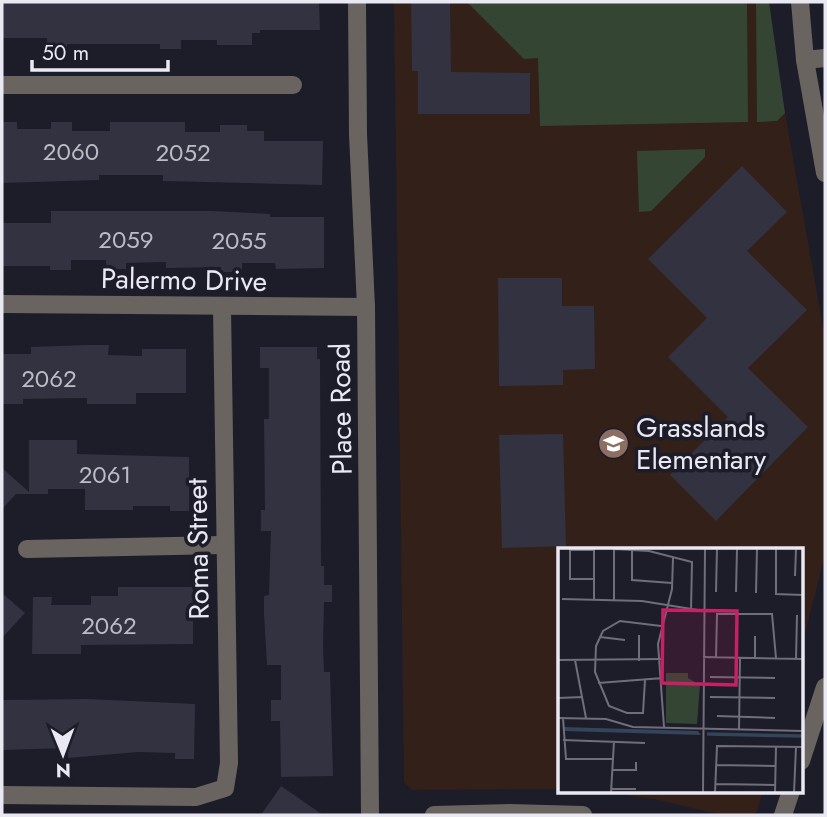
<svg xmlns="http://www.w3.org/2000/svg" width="827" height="817" viewBox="0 0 827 817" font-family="Jost,sans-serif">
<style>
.education{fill:#322019}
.green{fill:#354533}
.building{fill:#333240}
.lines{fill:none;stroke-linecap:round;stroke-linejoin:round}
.street{stroke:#69645f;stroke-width:18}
.labels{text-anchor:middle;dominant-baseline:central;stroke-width:7;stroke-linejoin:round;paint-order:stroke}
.number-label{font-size:24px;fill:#bcbbc6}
.street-label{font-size:28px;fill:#eae9f3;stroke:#1d1c29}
.poi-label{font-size:28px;fill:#eae9f3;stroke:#1d1c29;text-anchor:start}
.inset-river{fill:none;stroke:#33445b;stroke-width:3.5}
.inset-road{fill:none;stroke:#6f6e7a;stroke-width:2}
.view{fill:#c42263;fill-opacity:0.15;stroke:#c42263;stroke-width:3.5}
.inset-edge{fill:none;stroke:#eae9f3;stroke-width:3.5}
</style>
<rect width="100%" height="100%" fill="#1d1c29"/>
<!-- education -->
<g class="education">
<path d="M394,2H769L776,62L825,338V555L801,649V549H559V789L412,790L404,782Z"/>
<path d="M592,791H763L757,812L751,815H722L654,799Z"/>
</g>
<!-- green -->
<g class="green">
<path d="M467,2H747L748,122L540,126L538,58L524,59Z"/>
<path d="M756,2H769L785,113L777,121L757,122Z"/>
<path d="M705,149V157L651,211L639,212L637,151Z"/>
</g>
<!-- building -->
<g class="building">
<path d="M2,2H319L320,30H260V33H252V45H217V40H181V49H160V44H67V49H47V38H2Z"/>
<path d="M411,2H450L451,72L530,73V114H418V71H412Z"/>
<path d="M2,122H17V129H51V122H72V131H110V122H185V132H220V125H247V131H264V141H323L322,185L163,181V175H99V180L2,183Z"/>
<path d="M742,166L787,212L747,251L807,310L748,368L808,427L716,521L670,475L728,417L668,357L707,318L648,259Z"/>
<path d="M51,211H213L270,214V217H324V268L276,269L275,263H242V272H221V267L166,268V262L126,263V269H106V260H71V270H50V266H2V223H51Z"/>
<path d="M498,278H562V306H594L595,369L563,370V385L499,386Z"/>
<path d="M88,345H109L108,355L142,356V349H186V393H136V404H87V398L23,399V404H2V354H31V347Z"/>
<path d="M260,347H317V359H320L321,566H324V585H332V602H324L323,646L324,672H330L333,776L281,777L280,721H271V700H281V665H267L264,614V596L269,595L271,531H261V510H265L264,419H269V368H260Z"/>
<path d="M563,434L566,546L502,548L499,435Z"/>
<path d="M29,440H77V454L189,457V511H170V506H133V510H85V489H48V494H16L2,509V468L29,492Z"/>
<path d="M118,587H193V644L81,645V654H32L33,597H52L51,605H91V596H118Z"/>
<path d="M2,593L25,613L2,638Z"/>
<path d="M88,699L195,704L194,759H175V753L138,752L68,758L67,748L2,750V700Z"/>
<path d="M281,786L323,815H261Z"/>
</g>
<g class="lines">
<!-- street -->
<g class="street">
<path d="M357,2L358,134L366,307L370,815"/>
<path d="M800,2L805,60L825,173"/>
<path d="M805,60L825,58"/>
<path d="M2,85H293"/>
<path d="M2,304L366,307"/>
<path d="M27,549L223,545"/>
<path d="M801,761L825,687"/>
<path d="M2,795L196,797L225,788L229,763L222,308"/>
<path d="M434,815L510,813L583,815"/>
<path d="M783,815L791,791"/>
</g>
</g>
<!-- icons -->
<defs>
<symbol id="school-disc" viewBox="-11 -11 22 22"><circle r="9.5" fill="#8d6e63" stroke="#1d1c29"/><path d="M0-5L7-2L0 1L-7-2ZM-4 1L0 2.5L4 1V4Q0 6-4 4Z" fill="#fff"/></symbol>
</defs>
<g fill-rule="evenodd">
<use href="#school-disc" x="596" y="426" width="35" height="35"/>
</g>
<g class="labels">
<!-- number labels -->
<g class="number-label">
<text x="71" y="151">2060</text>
<text x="183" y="152">2052</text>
<text x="126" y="239">2059</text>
<text x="239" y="240">2055</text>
<text x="49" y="378">2062</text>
<text x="105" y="474">2061</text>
<text x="109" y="625">2062</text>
</g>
<!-- street labels -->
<g class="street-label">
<text transform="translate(184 280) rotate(1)">Palermo Drive</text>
<text transform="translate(341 409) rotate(-91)">Place Road</text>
<text transform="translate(198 549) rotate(-91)">Roma Street</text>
</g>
<!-- poi labels -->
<g class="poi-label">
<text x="636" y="427">Grasslands<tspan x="636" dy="32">Elementary</tspan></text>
</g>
</g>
<!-- overview -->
<g transform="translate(558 548)">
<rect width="245" height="245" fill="#1d1c29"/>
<path d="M108,125H130V130L142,137L139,176L108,175Z" fill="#354533"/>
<path d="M5,179L140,183L143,187L5,183Z" fill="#33445b"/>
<path class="inset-river" d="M149,186L245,188"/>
<path class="inset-road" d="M159,0H244M218,0V46L245,47M74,2V32L114,35M237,28L238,1M36,31H12V2H36M158,44L159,0M178,44L179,1M198,45L199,0M4,51L84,53L146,63M36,52V1M56,52V1L91,3L134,14L133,63M42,89L67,92M145,109L245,111M158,109L159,66H214L218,110M197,110V88M238,111L239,67M0,112L103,111M17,112L28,170M81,113V87M152,129L217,130M87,132L85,165H69L51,158L37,124L38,98L45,83L62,73L103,78M40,135L105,130M152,149L217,150M0,150L25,149M159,168L217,170M0,170L48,171L75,179L245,183M5,170L8,211H56M106,179L100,96L114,41L115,10M181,182L182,110M5,192L87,195M158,217L217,218M54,222H78V214M157,236L217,237M53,241H78M53,245L56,193M145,245L147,0M157,245L159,198L245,199M217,245L218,199M236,245L238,199"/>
<path class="view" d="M105,62L179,63L178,137L104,135Z"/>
<rect width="245" height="245" class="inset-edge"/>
</g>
<!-- border -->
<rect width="827" height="817" fill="none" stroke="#eae9f3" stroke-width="7"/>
<!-- north arrow -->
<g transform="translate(63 754) rotate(179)" stroke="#1d1c29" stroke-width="5" paint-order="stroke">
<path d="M0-5L12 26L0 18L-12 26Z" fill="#eae9f3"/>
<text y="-10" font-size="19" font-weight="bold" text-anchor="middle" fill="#eae9f3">N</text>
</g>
<!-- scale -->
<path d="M32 60v10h136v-10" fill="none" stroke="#eae9f3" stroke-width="3.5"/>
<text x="42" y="60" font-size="21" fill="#eae9f3" stroke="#1d1c29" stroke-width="5" paint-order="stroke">50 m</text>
</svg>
